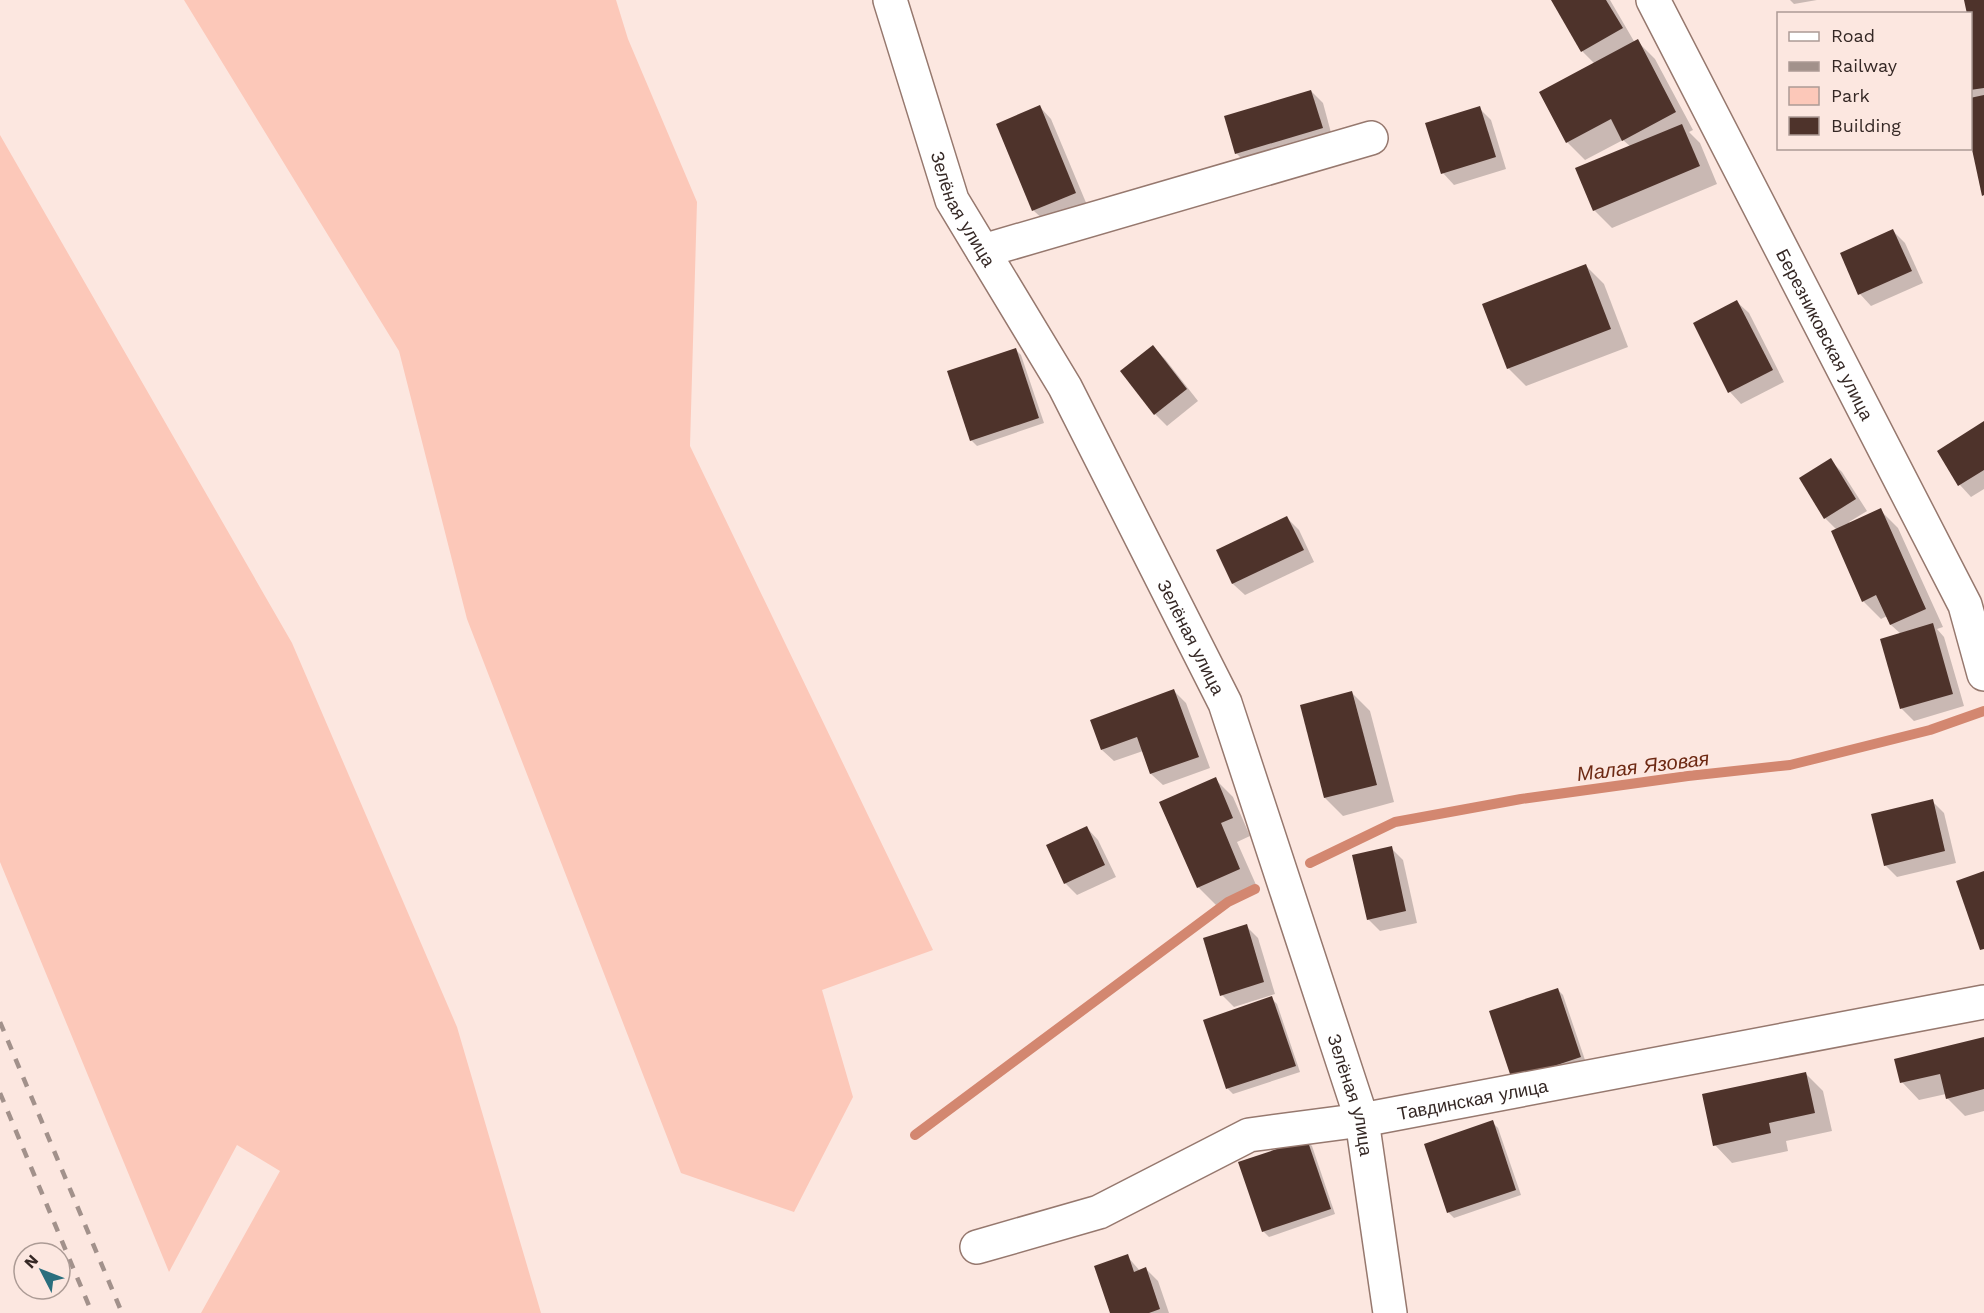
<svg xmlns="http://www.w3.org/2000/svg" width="1984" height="1313" viewBox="0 0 1984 1313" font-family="'Work Sans',sans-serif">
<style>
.green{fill:#fcc8b9}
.shadow{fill:#0003}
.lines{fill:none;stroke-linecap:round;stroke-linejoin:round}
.stream{stroke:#d38770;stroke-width:10}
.building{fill:#4e332b}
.minor-casing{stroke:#96786e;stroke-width:36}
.minor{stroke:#fff;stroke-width:33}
.rail{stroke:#a2918b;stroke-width:4.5;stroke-dasharray:10 10;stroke-linecap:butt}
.labels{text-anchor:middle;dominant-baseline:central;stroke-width:6;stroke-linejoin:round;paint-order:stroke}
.street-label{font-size:18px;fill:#352825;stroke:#fce7e0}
.water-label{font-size:20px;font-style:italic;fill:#6d2913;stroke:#fce7e0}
</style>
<rect width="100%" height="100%" fill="#fce7e0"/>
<!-- green -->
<g class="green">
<path d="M184,0H616L628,39L697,202L690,446L933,950L822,990L853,1097L794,1212L681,1173L467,619L399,351Z"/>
<path d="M0,135L292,643L457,1027L541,1313H201L280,1171L237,1145L169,1272L0,862Z"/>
</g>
<!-- shadow -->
<g class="shadow">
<path d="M1552,0H1610L1635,43L1637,41L1655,59L1693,130L1689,132L1700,143L1717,184L1612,228L1594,210L1631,147L1623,140L1585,160L1567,142L1595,64L1583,52Z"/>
<path d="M1790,0H1817L1794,4Z"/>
<path d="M1966,0H1984V196L1970,132V14Z"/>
<path d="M1311,91L1323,103L1333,140L1248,165L1236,153Z"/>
<path d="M1040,107L1051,119L1087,205L1046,222L1034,211L998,125Z"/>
<path d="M1479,108L1491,120L1506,169L1454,185L1443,173Z"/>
<path d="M1893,231L1905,243L1923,283L1871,306L1860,294L1842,254Z"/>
<path d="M1586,266L1604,284L1628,347L1526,386L1508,368Z"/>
<path d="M1737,302L1749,313L1784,382L1741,404L1730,392Z"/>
<path d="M1153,347L1165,359L1198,401L1167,426L1155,414Z"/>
<path d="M1016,350L1021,355L1044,423L977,446L971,440Z"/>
<path d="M1984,423V489L1971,497L1960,485Z"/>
<path d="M1830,460L1842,472L1867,511L1849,522L1850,524L1880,510L1898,528L1943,627L1937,629L1944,637L1964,706L1914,721L1902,709L1882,640L1901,634L1891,625L1887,616L1881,619L1863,601L1837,530L1825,518Z"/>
<path d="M1287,518L1299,530L1314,562L1245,595L1233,584L1218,550Z"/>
<path d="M1174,691L1186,703L1210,768L1163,785L1151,774L1143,751L1114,761L1102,750Z"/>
<path d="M1352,693L1370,711L1394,802L1343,816L1325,798L1302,706Z"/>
<path d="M1215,779L1233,797L1250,836L1237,842L1257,887L1216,905L1198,887Z"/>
<path d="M1932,801L1944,813L1956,863L1897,877L1885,865Z"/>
<path d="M1087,828L1098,840L1116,877L1077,895L1065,883Z"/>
<path d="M1391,848L1403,860L1417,923L1380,931L1368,919Z"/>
<path d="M1246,926L1258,938L1275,994L1234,1007L1222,995Z"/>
<path d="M1557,989L1563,995L1586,1063L1519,1085Z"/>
<path d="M1271,998L1277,1004L1300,1072L1233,1094L1228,1089L1205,1021Z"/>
<path d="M1984,1039V1111L1965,1116L1947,1098L1946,1094L1919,1100L1902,1082Z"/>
<path d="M1805,1073L1823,1091L1832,1131L1786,1141L1788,1151L1732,1163L1715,1145Z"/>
<path d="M1492,1122L1498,1128L1521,1195L1454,1218L1449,1213L1426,1145Z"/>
<path d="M1307,1141L1312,1146L1335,1214L1269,1237L1263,1231Z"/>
<path d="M1127,1256L1140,1271L1146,1269L1158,1281L1169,1313H1111Z"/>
</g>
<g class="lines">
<!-- stream -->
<g class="stream">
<path d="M1310,863L1395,822L1521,799L1688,776L1790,765L1930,730L1984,711"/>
<path d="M915,1135L1228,902L1255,889"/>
</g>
</g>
<!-- building -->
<g class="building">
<path d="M1551,0H1606L1623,28L1581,52Z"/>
<path d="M1964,0H1984V88L1970,90V14H1967Z"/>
<path d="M1638,39L1676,112L1622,141L1611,119L1566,143L1539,92Z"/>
<path d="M1311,90L1323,128L1235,154L1224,116Z"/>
<path d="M1984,95V195L1982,196L1970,140V98Z"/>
<path d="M1040,105L1076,193L1032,211L996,124Z"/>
<path d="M1480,106L1496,157L1441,174L1425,123Z"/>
<path d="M1682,124L1700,166L1593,211L1575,168Z"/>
<path d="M1893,229L1912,271L1858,295L1840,253Z"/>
<path d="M1586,264L1611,329L1507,369L1482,304Z"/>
<path d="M1737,300L1773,370L1728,393L1693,323Z"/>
<path d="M1153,345L1187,389L1154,415L1120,371Z"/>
<path d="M1016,348L1039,418L970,441L947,371Z"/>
<path d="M1984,421V470L1958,486L1937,451Z"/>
<path d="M1831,458L1856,499L1824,519L1799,478Z"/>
<path d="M1881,508L1926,609L1890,625L1876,595L1862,602L1831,531Z"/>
<path d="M1287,516L1304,550L1232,584L1216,550Z"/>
<path d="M1933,623L1953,694L1900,709L1880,639Z"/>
<path d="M1174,689L1199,757L1150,774L1137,737L1101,750L1090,720Z"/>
<path d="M1352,691L1377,785L1324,798L1300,705Z"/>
<path d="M1216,777L1233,818L1221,823L1240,869L1197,888L1159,802Z"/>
<path d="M1933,799L1945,851L1884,866L1871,814Z"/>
<path d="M1087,826L1105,865L1064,884L1046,845Z"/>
<path d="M1392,846L1406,911L1367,920L1352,855Z"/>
<path d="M1984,871V949L1980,950L1956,881Z"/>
<path d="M1247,924L1264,982L1220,996L1203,938Z"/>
<path d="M1558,988L1581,1057L1512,1080L1489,1011Z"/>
<path d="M1272,996L1296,1066L1226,1089L1203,1020Z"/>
<path d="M1984,1037V1089L1946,1099L1940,1074L1900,1083L1894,1059Z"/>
<path d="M1806,1072L1815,1113L1769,1123L1771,1133L1713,1146L1702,1094Z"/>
<path d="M1493,1120L1516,1190L1447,1213L1424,1144Z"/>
<path d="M1307,1139L1331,1209L1262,1232L1238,1162Z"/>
<path d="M1128,1254L1134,1272L1146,1267L1160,1309L1149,1313H1110L1094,1266Z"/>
</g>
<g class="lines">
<defs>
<g id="minor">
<path id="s1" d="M890,0L952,200L1065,387L1225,703L1362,1120L1390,1313"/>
<path id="s2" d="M1653,0L1965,605L1984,674"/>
<path d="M983,251L1371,138"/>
<path id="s3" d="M977,1247L1099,1212L1249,1135L1362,1120L1984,1002"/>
</g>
</defs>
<!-- minor casing -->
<use href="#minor" class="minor-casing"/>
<!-- minor -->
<use href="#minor" class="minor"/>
<!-- rail -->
<g class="rail">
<path d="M0,1022L122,1313"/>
<path d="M0,1093L92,1313"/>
</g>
</g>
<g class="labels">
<!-- street labels -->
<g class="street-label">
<text stroke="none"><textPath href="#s1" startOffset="222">Зелёная улица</textPath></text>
<text stroke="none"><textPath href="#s2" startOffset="376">Березниковская улица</textPath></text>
<text stroke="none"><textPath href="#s1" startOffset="708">Зелёная улица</textPath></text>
<text stroke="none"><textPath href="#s1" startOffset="1194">Зелёная улица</textPath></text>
<text stroke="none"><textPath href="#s3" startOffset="522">Тавдинская улица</textPath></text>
</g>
<!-- water labels -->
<g class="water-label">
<text transform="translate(1643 766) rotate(-7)">Малая Язовая</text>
</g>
</g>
<!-- legend -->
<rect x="1777" y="12" width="195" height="138" fill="#fce7e0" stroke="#ac9b95" stroke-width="1.5"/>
<rect x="1789" y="32" width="30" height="9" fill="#ffffff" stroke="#ac9b95" stroke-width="1.5"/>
<text x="1831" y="42" font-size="18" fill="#352825">Road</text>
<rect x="1789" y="62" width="30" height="9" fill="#a2918b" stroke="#ac9b95" stroke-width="1.5"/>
<text x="1831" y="72" font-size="18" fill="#352825">Railway</text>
<rect x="1789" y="87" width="30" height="18" fill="#fcc8b9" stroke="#ac9b95" stroke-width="1.5"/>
<text x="1831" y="102" font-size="18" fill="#352825">Park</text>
<rect x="1789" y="117" width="30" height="18" fill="#4e332b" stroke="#ac9b95" stroke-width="1.5"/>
<text x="1831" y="132" font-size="18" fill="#352825">Building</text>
<!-- north arrow -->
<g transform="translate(42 1271) rotate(312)"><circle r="28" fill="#fce7e0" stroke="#ac9b95" stroke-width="1.5"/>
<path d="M0-4.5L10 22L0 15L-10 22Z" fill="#2a6f7e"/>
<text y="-9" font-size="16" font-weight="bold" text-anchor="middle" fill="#352825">N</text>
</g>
</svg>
